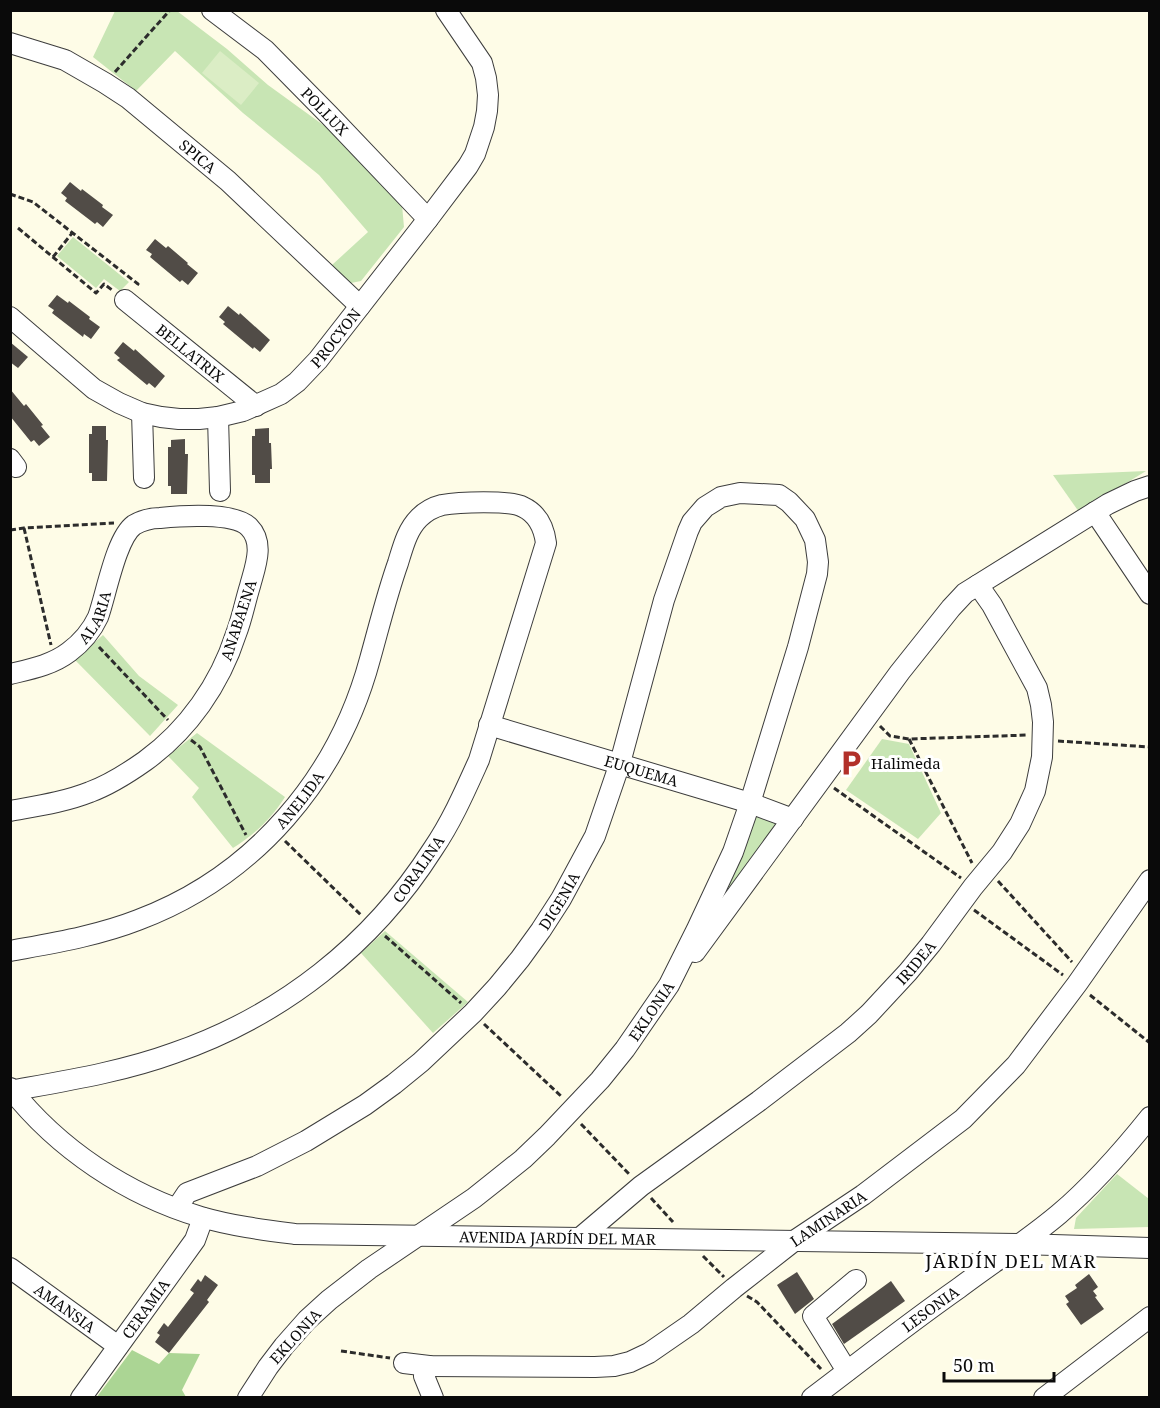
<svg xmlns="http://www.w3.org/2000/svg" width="1160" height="1408" viewBox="0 0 1160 1408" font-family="'Noto Serif',serif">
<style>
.green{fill:#c8e5b4}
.forest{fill:#abd594}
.pitch{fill:#dbedc5}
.building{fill:#514c47}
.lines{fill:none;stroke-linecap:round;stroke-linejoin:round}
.minor-casing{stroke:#3d3d3d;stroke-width:22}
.path{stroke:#2c2c2c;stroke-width:3;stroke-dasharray:6 3;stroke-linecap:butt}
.minor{stroke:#fff;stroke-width:20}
.labels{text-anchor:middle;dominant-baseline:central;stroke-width:6;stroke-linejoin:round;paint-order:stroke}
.street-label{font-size:15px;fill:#0a0a0a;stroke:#fff}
.poi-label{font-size:15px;fill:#0a0a0a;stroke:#fff;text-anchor:start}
.quarter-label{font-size:18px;letter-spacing:1.5px;fill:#0a0a0a;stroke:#fff}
</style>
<rect width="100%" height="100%" fill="#fefce7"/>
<!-- green -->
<g class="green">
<path d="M115,11H177L227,49L268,85L326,127L402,205L404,227L361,281L351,283L332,265L368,232L319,175L243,113L175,51L136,91L93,57Z"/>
<path d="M73,237L129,282L120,291L104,279L96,288L57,256Z"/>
<path d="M1146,471L1079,512L1053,475Z"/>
<path d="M103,635L139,676L178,705L150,736L75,660Z"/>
<path d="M197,733L285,797C271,819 255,834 233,848L192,797L199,788L168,756Z"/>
<path d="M882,739L909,744L941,813L918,839L846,790Z"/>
<path d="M757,813L778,824L722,904Z"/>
<path d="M385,931L468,1002L433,1033L361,953Z"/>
<path d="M1117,1174L1149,1199V1227L1074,1229L1076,1218Z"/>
</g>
<!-- forest -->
<path class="forest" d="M132,1350L159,1364L169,1353L200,1354L182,1390L186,1397L96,1398Z"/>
<!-- pitch -->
<path class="pitch" d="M220,51L259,83L241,105L202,73Z"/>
<!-- building -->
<g class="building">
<path d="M70,182L81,191L82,189L103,205L102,207L113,215L103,227L97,222L95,224L65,201L67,198L61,193Z"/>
<path d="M155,239L166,248L168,246L188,263L187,264L198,273L188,285L182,280L180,282L150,257L152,254L146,250Z"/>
<path d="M57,295L68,303L69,301L90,317L89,319L100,327L91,339L84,334L83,337L52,313L54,310L48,306Z"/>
<path d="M228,306L239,315L240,313L270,340L260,352L254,347L253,349L223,324L225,322L219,317Z"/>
<path d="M10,342L28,357L18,368L10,362Z"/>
<path d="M123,342L134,351L135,349L165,376L155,388L149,383L147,385L117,360L120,358L114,353Z"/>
<path d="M10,389L24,406L26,404L43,425L41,426L50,437L39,446L34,440L31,442L10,416Z"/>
<path d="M92,426H106V440H108L107,481H92V473H89V434H92Z"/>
<path d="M269,428V443H271L272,469H270V483H255V475H252V436H255V429Z"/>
<path d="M185,439V454H188L187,494H171V486H168V447H171V440Z"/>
<path d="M797,1272L814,1299L795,1314L777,1285Z"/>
<path d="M1089,1274L1098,1287L1093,1291L1097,1296L1095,1297L1104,1309L1081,1325L1066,1304L1069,1302L1065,1296L1077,1288L1075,1285Z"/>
<path d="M205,1275L218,1285L207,1300L209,1302L169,1353L155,1342L160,1335L157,1333L164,1323L168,1327L194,1293L190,1290L198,1279L201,1282Z"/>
<path d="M891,1281L905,1301L844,1344L832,1324Z"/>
</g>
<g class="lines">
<defs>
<g id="minor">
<path id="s1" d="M212,10L265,50L329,115L428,219"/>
<path id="s2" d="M10,43L65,60L105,83L128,98L228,181L360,306"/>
<path id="s3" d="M125,300L256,406"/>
<path id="s4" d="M10,317L94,389L119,403L142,413L161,417L179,419H199L218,417L243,411L281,394L297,382L318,360L428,219L468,166L475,154L484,127L487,111L488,95L486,78L482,63L446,10"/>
<path d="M142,413L144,478"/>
<path d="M218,417L220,491"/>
<path d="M10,459L16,467"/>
<path d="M1095,512L1150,594"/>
<path id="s5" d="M10,674C31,669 52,665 69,652C81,643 92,630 98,617C106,595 116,538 134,525C141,521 152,518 160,518C180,516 234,512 249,527C265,543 255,567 250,586C245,602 242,619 236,634C220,684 188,730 145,761C128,773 109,785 90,792C65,802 37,806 10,811"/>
<path id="s6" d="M489,725L750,803L793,819"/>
<path id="s7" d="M10,951C53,943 97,936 138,920C255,876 338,778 370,659C379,627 387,594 398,563C403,547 407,530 419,518C425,512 434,507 442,505C458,502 510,500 523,507C538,514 544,528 546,543L479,760C465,791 452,821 433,849C372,945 281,1016 174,1053C122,1072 65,1081 10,1091"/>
<path d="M695,952L900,672L951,608L965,593L1108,504L1135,491L1150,486"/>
<path id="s8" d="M10,1088C58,1149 127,1195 201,1217C232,1226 264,1230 295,1234L1021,1244L1150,1248"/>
<path id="s9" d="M177,1208L187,1193L257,1166L306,1141L365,1105L394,1084L421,1062L473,1013L497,987L520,959L541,930L561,899L595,836L620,763L664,600L688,531L692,522L705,507L721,497L740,493L779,495L789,502L805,519L815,540L818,562L817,574L798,647L750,803L733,852L697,929L669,985L625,1049L600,1080L547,1136L523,1159L474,1198L369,1269L329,1300L307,1320L284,1346L268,1367L248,1398"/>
<path id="s10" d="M581,1237L641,1186L759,1101L848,1033L869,1014L908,972L931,944L973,887L1002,852L1020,824L1035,791L1042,757L1043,722L1041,705L1037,688L992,605L978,585"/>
<path id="s11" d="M10,1268L118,1346"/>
<path id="s12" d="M404,1363L429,1366L595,1367L614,1366L630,1362L649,1353L691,1324L734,1288L794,1241L863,1195L963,1119L1016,1065L1077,984L1150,880"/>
<path d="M429,1366L424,1376L433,1398"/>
<path d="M847,1371L813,1316L856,1280"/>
<path id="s13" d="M81,1398L195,1240L203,1218"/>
<path id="s14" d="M812,1398C861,1361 909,1323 959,1288C992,1263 1027,1241 1059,1214C1093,1185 1122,1152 1150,1117"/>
<path d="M1044,1398L1150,1317"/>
</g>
</defs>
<!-- minor casing -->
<use href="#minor" class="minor-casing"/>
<!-- path -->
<g class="path">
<path d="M115,72L170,10"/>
<path d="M10,194L33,202L138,284L136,287"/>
<path d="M18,228L96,293L104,284L112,290"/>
<path d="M53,257L73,232"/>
<path d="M24,528L51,645"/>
<path d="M10,530L24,528L114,523"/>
<path d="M99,647L168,720"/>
<path d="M880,726L890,736L909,739L1028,735"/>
<path d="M909,739L972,863"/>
<path d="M191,740L200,747L246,835"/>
<path d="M1058,741L1150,747"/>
<path d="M834,788L961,878"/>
<path d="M285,841L362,916"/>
<path d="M998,881L1072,962"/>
<path d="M974,910L1063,975"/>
<path d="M385,936L461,1003"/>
<path d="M1090,995L1150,1043"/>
<path d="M484,1024L562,1097"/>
<path d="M581,1124L630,1175"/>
<path d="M651,1198L673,1222"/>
<path d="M703,1256L724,1277"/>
<path d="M747,1296L757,1302L821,1369"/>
<path d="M341,1351L390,1358"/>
</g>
<!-- minor -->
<use href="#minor" class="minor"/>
</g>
<!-- icons -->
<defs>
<symbol id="parking-bare" viewBox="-9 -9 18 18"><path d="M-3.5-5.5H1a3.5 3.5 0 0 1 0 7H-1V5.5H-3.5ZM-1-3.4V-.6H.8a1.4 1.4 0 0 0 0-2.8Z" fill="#b23029" stroke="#fff" stroke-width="2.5" paint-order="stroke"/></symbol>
</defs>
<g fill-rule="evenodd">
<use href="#parking-bare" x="832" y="744" width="38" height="38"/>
</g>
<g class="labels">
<!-- street labels -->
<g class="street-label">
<text stroke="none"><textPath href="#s1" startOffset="152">POLLUX</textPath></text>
<text stroke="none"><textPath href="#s2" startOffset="222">SPICA</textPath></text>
<text stroke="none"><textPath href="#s4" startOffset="387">PROCYON</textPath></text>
<text stroke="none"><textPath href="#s3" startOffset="84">BELLATRIX</textPath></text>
<text stroke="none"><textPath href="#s5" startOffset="108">ALARIA</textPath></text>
<text transform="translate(238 620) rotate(-72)">ANABAENA</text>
<text stroke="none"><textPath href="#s6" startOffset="159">EUQUEMA</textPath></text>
<text stroke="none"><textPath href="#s7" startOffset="336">ANELIDA</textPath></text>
<text transform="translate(418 869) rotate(-55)">CORALINA</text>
<text stroke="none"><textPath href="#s9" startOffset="501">DIGENIA</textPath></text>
<text stroke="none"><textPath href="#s10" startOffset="434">IRIDEA</textPath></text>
<text transform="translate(651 1011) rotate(-56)">EKLONIA</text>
<text stroke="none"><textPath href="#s12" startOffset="472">LAMINARIA</textPath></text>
<text stroke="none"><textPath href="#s8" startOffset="592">AVENIDA JARDÍN DEL MAR</textPath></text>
<text stroke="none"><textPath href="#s11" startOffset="68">AMANSIA</textPath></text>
<text stroke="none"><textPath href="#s13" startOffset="110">CERAMIA</textPath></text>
<text stroke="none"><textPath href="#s14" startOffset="148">LESONIA</textPath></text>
<text transform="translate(295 1336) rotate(-48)">EKLONIA</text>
</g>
<!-- poi labels -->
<g class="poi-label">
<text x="871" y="763">Halimeda</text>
</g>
<!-- quarter labels -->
<g class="quarter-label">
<text x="1011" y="1261">JARDÍN DEL MAR</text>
</g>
</g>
<!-- border -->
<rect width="1160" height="1408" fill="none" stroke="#0a0a0a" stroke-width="24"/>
<!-- scale -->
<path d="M944 1372v9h110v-9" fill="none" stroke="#0a0a0a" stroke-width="3"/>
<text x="953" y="1372" font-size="18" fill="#0a0a0a" stroke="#ffffff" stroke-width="4.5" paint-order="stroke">50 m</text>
</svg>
